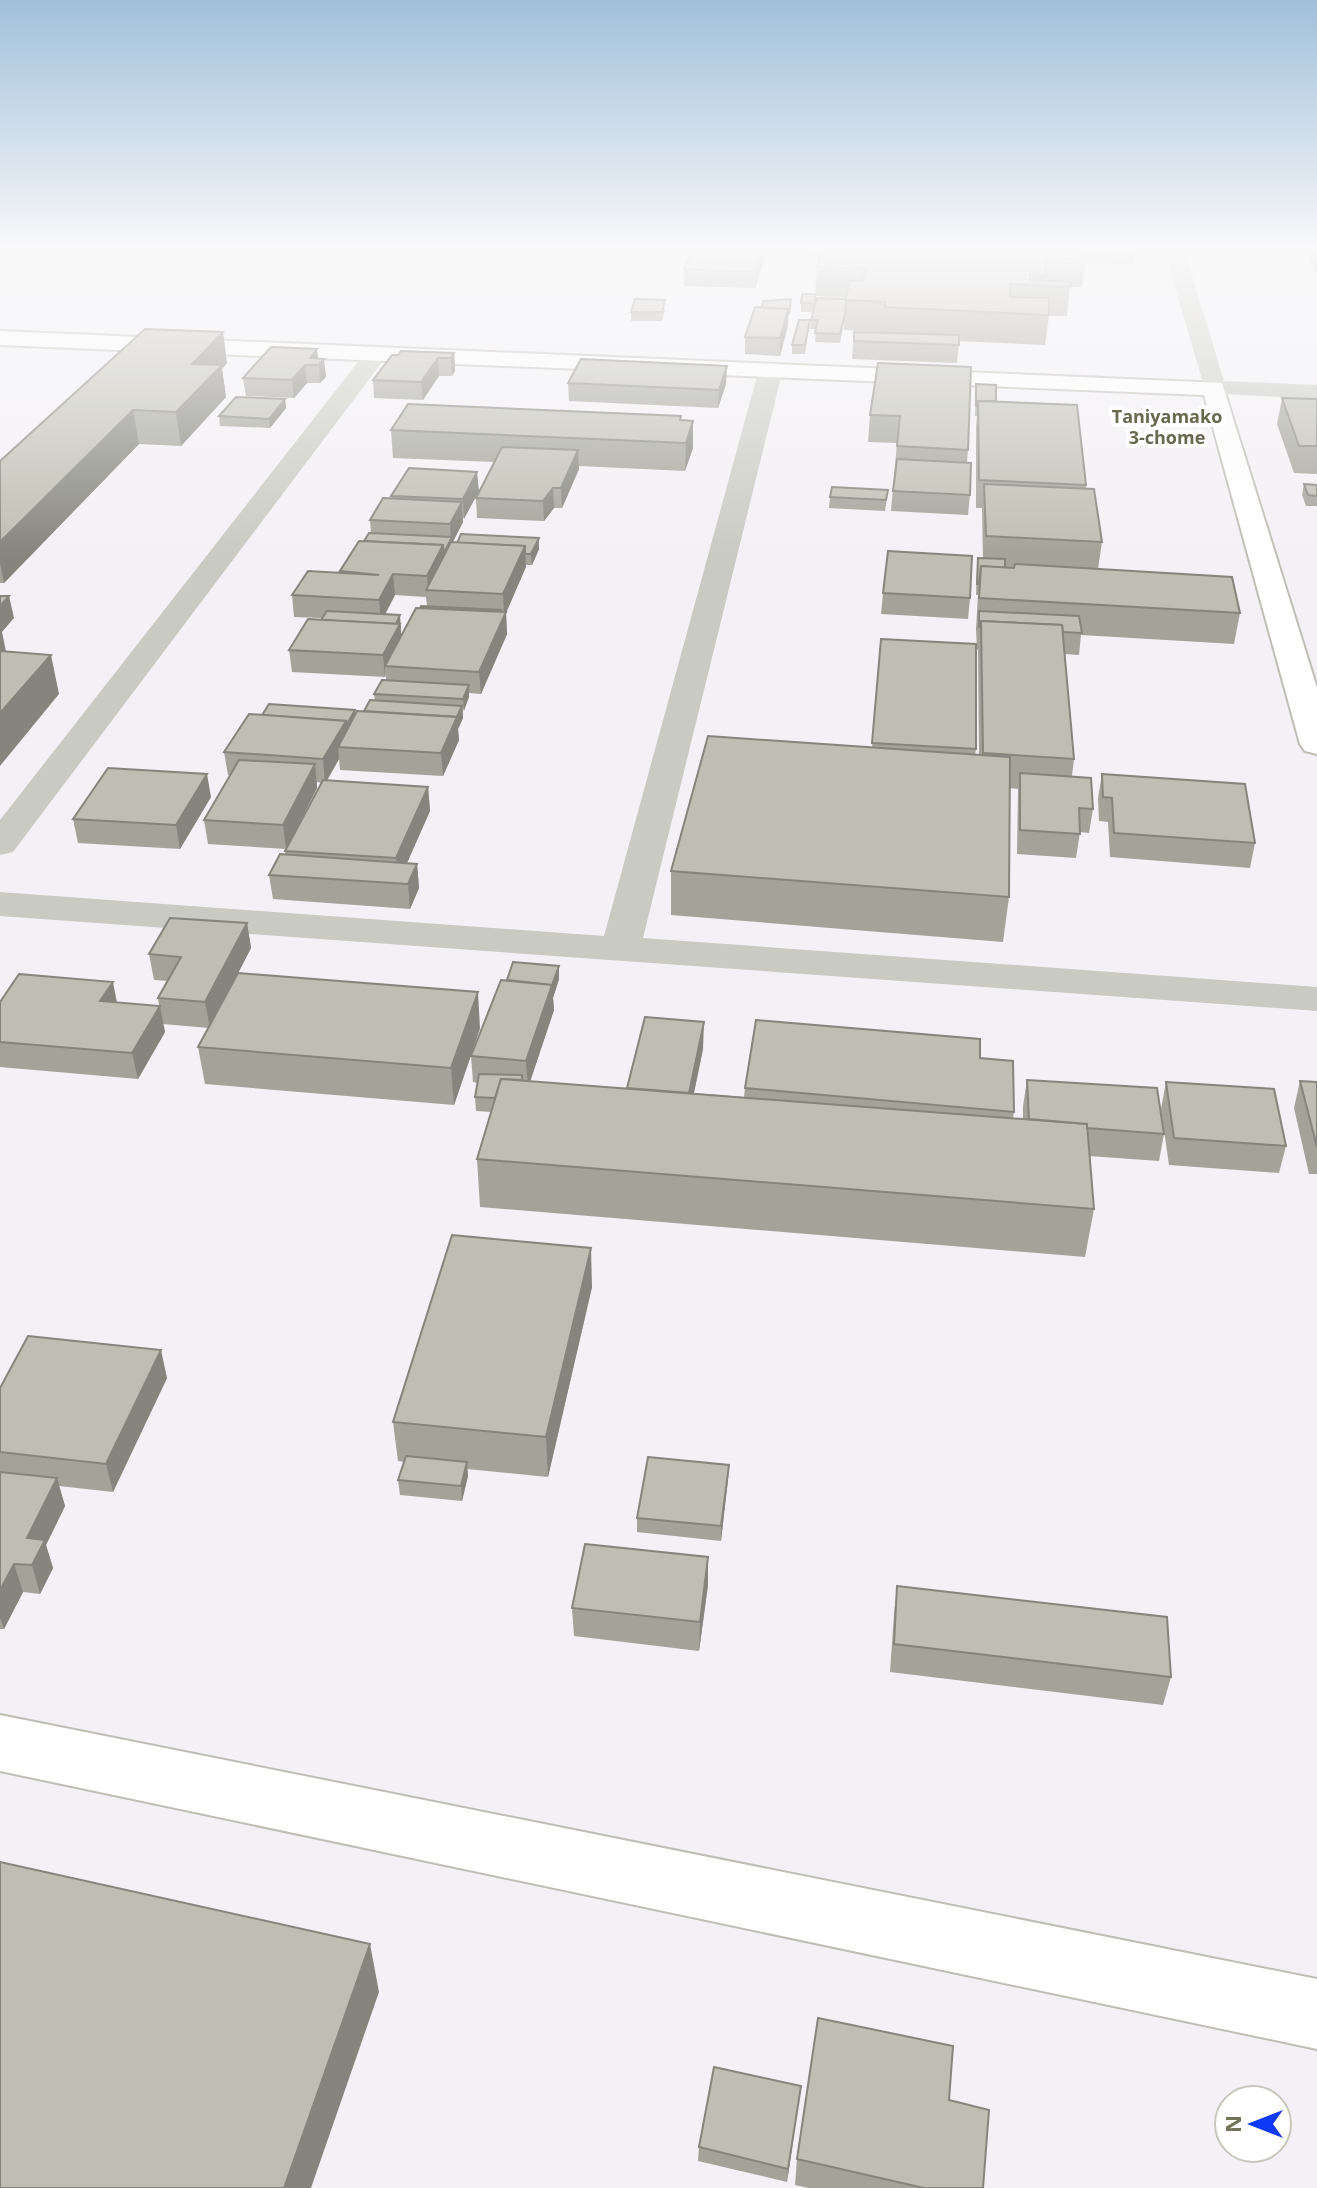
<svg xmlns="http://www.w3.org/2000/svg" width="1317" height="2188" viewBox="0 0 1317 2188" font-family="'Open Sans',sans-serif">
<style>
.lines{fill:none;stroke-linecap:round;stroke-linejoin:round}
.secondary-casing{stroke:#bebeb4;stroke-width:4}
.street{fill:#c9cac2;fill-rule:evenodd}
.secondary{fill:#fff;fill-rule:evenodd}
.wall{fill:#a3a399;fill-rule:evenodd}
.shaded-wall{fill:#85857d}
.building{fill:#bebeb2;stroke:#85857d;stroke-width:2}
.labels{text-anchor:middle;dominant-baseline:central;stroke-width:8;stroke-linejoin:round;paint-order:stroke}
.far-neighbourhood-label{font-size:18px;font-weight:bold;fill:#696950;stroke:#fff}
</style>
<rect width="100%" height="100%" fill="#f3f1f5"/>
<g class="lines">
<defs>
<g id="secondary">
<path d="M0,331L1222,383L1317,688V754L1305,751L1300,744L1204,395L0,345Z"/>
<path d="M0,1715L1317,1979V2049L0,1771Z"/>
</g>
</defs>
<!-- secondary casing -->
<use href="#secondary" class="secondary-casing"/>
<!-- street -->
<g class="street">
<path d="M1164,249H1184L1224,381L1317,385V399L1206,393Z"/>
<path d="M377,346L385,348L388,353L385,358L13,852L0,855V820L369,348Z"/>
<path d="M771,362L779,364L783,369L643,938L1317,987V1011L0,916V892L604,936L759,369L763,364Z"/>
</g>
<!-- secondary -->
<use href="#secondary" class="secondary"/>
</g>
<!-- wall -->
<g class="wall">
<path d="M74,249H100L96,253L75,252Z"/>
<path d="M810,249H1135L1133,264L1085,263L1082,287H1070L1067,316H1049L1045,345L959,341L957,363L852,359L854,332H883L844,330V323L840,343L815,342L816,329H810L813,312H801V303L815,294L817,267L819,259L809,257ZM815,296L846,297V299L815,306Z"/>
<path d="M1309,249H1317V275L1308,255Z"/>
<path d="M764,260L755,288L684,286V269Z"/>
<path d="M791,299L788,323L780,356L745,354V337L762,308Z"/>
<path d="M665,309L662,321H631V312Z"/>
<path d="M810,320L805,354H792V345Z"/>
<path d="M454,353L455,371L452,376H439L423,400L374,398L373,380Z"/>
<path d="M318,359L326,377L320,383H307L294,398L246,396L243,378Z"/>
<path d="M227,363L222,369L226,397L181,446L139,444L4,583H0V461Z"/>
<path d="M878,363L968,450L967,462L970,495L968,515L891,511L897,443L868,442L870,415Z"/>
<path d="M568,383L726,384L718,408L569,401Z"/>
<path d="M976,384L1086,485V488L1102,542L1098,569L1240,613L1234,644L1081,635L1079,655L1065,654L1074,759L1072,776L1093,809L1089,833L1080,832L1076,858L1017,854L1018,789L1010,788L1009,897L1003,942L671,915V871L872,748L881,639L976,749L975,755H979L978,650L977,649L976,629L978,595H976L977,568L983,558L982,508H976V427L977,416H975Z"/>
<path d="M1282,398L1317,399V474L1294,473L1277,424Z"/>
<path d="M285,399L286,408L270,428L220,426L219,416Z"/>
<path d="M681,420L693,448L685,471L579,466V469L562,508H554L544,521L477,518L476,498L494,462L393,458L391,430Z"/>
<path d="M1304,484L1317,485V506H1306L1302,495Z"/>
<path d="M888,490L885,511L829,508L830,497Z"/>
<path d="M479,491L463,519V522L453,542L539,538V549L532,565H526L506,613L507,634L481,694L469,693V697L463,711V718L458,729L459,740L443,776L340,770L339,759L327,781L428,787L430,811L407,863L417,864L419,888L410,909L273,899L269,875L285,855L286,849L208,844L204,820L230,776L228,775L224,752L262,715L356,713L364,711L375,701L374,694L386,680V676L385,677L292,672L289,650L322,618L294,617L292,595L340,573V571L371,533L370,520L392,498L391,496ZM395,595L426,597L427,606L420,608L401,636L400,629L401,626L385,614ZM317,782L322,783L295,832L317,788Z"/>
<path d="M883,593L970,598L968,619L881,614Z"/>
<path d="M1102,774L1255,843L1250,868L1110,857L1108,822L1099,821L1098,798Z"/>
<path d="M211,797L180,849L78,843L73,819Z"/>
<path d="M247,923L251,948L238,973L480,1028L472,1054L507,980L559,966V979L553,998L554,1010L530,1081L627,1088L703,1049L694,1093L744,1097L745,1088L980,1058L1014,1112L1013,1118L1023,1119V1106L1027,1080L1164,1134L1159,1161L1089,1156L1094,1209L1085,1257L480,1207L477,1159L491,1112L476,1111L475,1097L478,1083L473,1082L471,1056L454,1105L205,1084L198,1047L209,1028L163,1024L165,1032L138,1079L0,1067V1002H117L159,1006L158,998L168,981L154,980L149,954Z"/>
<path d="M1300,1081L1317,1082V1174H1309L1294,1108Z"/>
<path d="M1166,1082L1286,1146L1279,1173L1169,1165L1161,1109Z"/>
<path d="M592,1287L548,1477L467,1469L468,1476L462,1501L400,1495L398,1480L404,1462L398,1461L393,1422Z"/>
<path d="M167,1378L113,1492L59,1486L65,1506L46,1545L53,1568L40,1594L23,1592L4,1629H0V1388Z"/>
<path d="M729,1465L721,1541L637,1532V1518Z"/>
<path d="M708,1585L699,1651L574,1636L572,1608Z"/>
<path d="M897,1586L1171,1677L1163,1705L890,1672L894,1614Z"/>
<path d="M801,2086L787,2182L698,2161L699,2147Z"/>
<path d="M949,2100L983,2188H809L795,2185L797,2159Z"/>
</g>
<!-- shaded-wall -->
<g class="shaded-wall">
<path d="M763,249H765L764,260L755,288L756,272Z"/>
<path d="M788,309V326L780,356V338Z"/>
<path d="M223,332L227,363L222,369L226,397L181,446L176,412L192,364Z"/>
<path d="M317,349L319,365L324,359L326,377L320,383L319,365L310,358Z"/>
<path d="M454,353L455,371L452,376L451,358Z"/>
<path d="M438,358L439,376L423,400L421,382Z"/>
<path d="M305,365L307,383L294,398L292,380Z"/>
<path d="M727,366L726,384L718,408L719,390Z"/>
<path d="M285,399L286,408L270,428L269,419Z"/>
<path d="M133,410L139,444L4,583L0,563V542Z"/>
<path d="M693,421V448L685,471L686,443Z"/>
<path d="M578,450L579,469L562,508L561,488Z"/>
<path d="M477,472L479,491L464,519L463,499Z"/>
<path d="M553,488L554,508L544,521L543,501Z"/>
<path d="M462,502L463,522L428,590L427,576L443,545L451,539L450,524Z"/>
<path d="M539,538V549L532,565L531,554Z"/>
<path d="M525,546L526,567L506,613L507,634L481,694L479,672L504,615L503,594Z"/>
<path d="M393,574L395,595L381,622L379,600Z"/>
<path d="M9,596L14,618L2,632L9,666L0,676V606Z"/>
<path d="M400,615L402,646L385,666V677L383,655L392,631Z"/>
<path d="M51,655L59,694L0,766V713Z"/>
<path d="M469,685V697L464,711L463,699Z"/>
<path d="M462,706L463,718L458,729L459,740L443,776L441,753Z"/>
<path d="M355,710L357,722L338,747L339,759L325,783L323,759L346,721Z"/>
<path d="M315,764L317,788L286,849L283,825Z"/>
<path d="M207,774L211,797L180,849L176,825Z"/>
<path d="M428,787L430,811L398,883L396,858Z"/>
<path d="M417,864L419,888L410,909L408,884Z"/>
<path d="M247,923L251,948L210,1028L205,1002Z"/>
<path d="M559,966V979L553,998L554,1010L528,1088L526,1061Z"/>
<path d="M113,982L118,1008L100,1001Z"/>
<path d="M478,992L480,1028L454,1105L451,1068Z"/>
<path d="M160,1006L165,1032L138,1079L132,1053Z"/>
<path d="M704,1022L703,1049L688,1121V1094Z"/>
<path d="M591,1248L592,1287L548,1477L546,1437Z"/>
<path d="M161,1350L167,1378L113,1492L106,1464Z"/>
<path d="M467,1462L468,1476L462,1501L461,1486Z"/>
<path d="M729,1465L728,1480L721,1541V1526Z"/>
<path d="M57,1478L65,1506L46,1545L53,1568L40,1594L32,1565L27,1538Z"/>
<path d="M708,1557V1585L699,1651L700,1622Z"/>
<path d="M14,1564L23,1592L4,1629L0,1618V1590Z"/>
<path d="M370,1944L379,1992L311,2188H284Z"/>
<path d="M801,2086L799,2099L787,2182L788,2169Z"/>
</g>
<!-- building -->
<g class="building">
<path d="M693,249H763L756,272L684,269Z"/>
<path d="M822,249H1085V259L1046,257V275L1030,274V280L1071,282L1070,287L1010,284V297L1049,298V315L885,307L886,302L845,300L850,280L863,281L866,269L817,267Z"/>
<path d="M802,294H815V304L801,303Z"/>
<path d="M817,298L846,299L845,314L840,334L815,333L818,320H811Z"/>
<path d="M635,299L665,300L662,312H631Z"/>
<path d="M791,299L789,314L788,309L762,308L763,301Z"/>
<path d="M755,307L788,309L780,338L745,337Z"/>
<path d="M799,320H810L805,345H792Z"/>
<path d="M145,329L223,332L192,364L222,365L176,412L133,410L0,542V461Z"/>
<path d="M854,332L959,335V345L854,341Z"/>
<path d="M271,347L317,349L310,358L324,359L319,365H305L292,380L243,378Z"/>
<path d="M401,351L454,353L451,358H438L421,382L373,380L392,355H398Z"/>
<path d="M581,359L727,366L719,390L568,383Z"/>
<path d="M878,363L971,367L968,450L897,446L900,416L870,415Z"/>
<path d="M976,384L996,385V401H978V406H976Z"/>
<path d="M236,397L285,399L269,419L219,416Z"/>
<path d="M1282,398L1317,399V446H1299Z"/>
<path d="M978,401L1077,405L1086,485L979,480Z"/>
<path d="M408,404L681,416L680,420L693,421L686,443L391,430Z"/>
<path d="M502,447L578,450L561,488H553L543,501L476,498Z"/>
<path d="M897,459L971,463L970,495L893,491Z"/>
<path d="M409,468L477,472L463,499L391,496Z"/>
<path d="M984,484L1094,489L1102,542L986,536Z"/>
<path d="M1304,484L1317,485V496L1308,495Z"/>
<path d="M832,487L888,490L886,500L830,497Z"/>
<path d="M383,498L462,502L450,524L370,520Z"/>
<path d="M369,533L452,537L444,553L443,545L364,541Z"/>
<path d="M461,534L539,538L531,554H525V546L457,543Z"/>
<path d="M359,541L443,545L427,576L393,574L379,600L292,595L308,571L379,575L340,571Z"/>
<path d="M451,542L525,546L503,594L426,590Z"/>
<path d="M888,551L972,556L970,598L883,593Z"/>
<path d="M978,558L1005,559V568L981,566L979,584H977Z"/>
<path d="M1015,564L1232,577L1240,613L979,598L981,566L1014,568Z"/>
<path d="M0,596H9L0,606Z"/>
<path d="M421,606L501,610L500,612L420,608Z"/>
<path d="M416,608L506,612L479,672L385,666Z"/>
<path d="M327,611L400,615L396,624L321,620Z"/>
<path d="M979,611L1079,616L1082,633L1063,632L1062,625L981,621V628L979,627Z"/>
<path d="M308,619L400,624L383,655L289,650Z"/>
<path d="M981,621L1062,625L1074,759L983,753Z"/>
<path d="M881,639L976,644V749L872,743Z"/>
<path d="M0,651L51,655L0,713Z"/>
<path d="M382,680L469,685L463,699L374,694Z"/>
<path d="M370,700L462,706L453,725L457,717L364,711Z"/>
<path d="M269,704L355,710L346,726V721L262,715Z"/>
<path d="M357,711L457,717L441,753L338,747Z"/>
<path d="M249,714L346,721L323,759L224,752Z"/>
<path d="M708,736L1010,757L1009,897L671,871Z"/>
<path d="M239,760L315,764L283,825L204,820Z"/>
<path d="M108,768L207,774L176,825L73,819Z"/>
<path d="M1020,773L1091,778L1093,809L1079,808L1080,834L1020,830Z"/>
<path d="M1102,774L1245,784L1255,843L1114,833L1112,798L1103,797Z"/>
<path d="M323,780L428,787L396,858L285,851Z"/>
<path d="M280,854L417,864L408,884L269,875Z"/>
<path d="M170,918L247,923L205,1002L158,998L181,957L149,954Z"/>
<path d="M513,962L559,966L552,985L507,980Z"/>
<path d="M238,973L478,992L451,1068L198,1047Z"/>
<path d="M19,974L113,982L100,1001L160,1006L132,1053L0,1042V1002Z"/>
<path d="M501,980L552,985L526,1061L471,1056Z"/>
<path d="M645,1017L704,1022L689,1093L627,1088Z"/>
<path d="M756,1020L980,1039V1058L1013,1061L1014,1112L745,1088Z"/>
<path d="M479,1074L522,1075V1080L501,1079L495,1098L475,1097Z"/>
<path d="M501,1079L1087,1124L1094,1209L477,1159Z"/>
<path d="M1027,1080L1157,1088L1164,1134L1087,1128V1124L1029,1119Z"/>
<path d="M1300,1081L1317,1082V1147Z"/>
<path d="M1166,1082L1274,1089L1286,1146L1174,1138Z"/>
<path d="M452,1235L591,1248L546,1437L393,1422Z"/>
<path d="M28,1336L161,1350L106,1464L0,1452V1388Z"/>
<path d="M406,1456L467,1462L461,1486L398,1480Z"/>
<path d="M648,1457L729,1465L721,1526L637,1518Z"/>
<path d="M0,1472L57,1478L27,1538L45,1540L32,1565L14,1564L0,1590Z"/>
<path d="M585,1544L708,1557L700,1622L572,1608Z"/>
<path d="M897,1586L1167,1617L1171,1677L894,1644Z"/>
<path d="M0,1862L370,1944L284,2188H0Z"/>
<path d="M818,2018L953,2046L949,2100L989,2110L983,2188H924L797,2159Z"/>
<path d="M714,2067L801,2086L788,2169L699,2147Z"/>
</g>
<!-- sky -->
<linearGradient id="sky" x2="0" y2="1"><stop stop-color="#a0c0da"/><stop offset="0.45" stop-color="#faf9fa"/><stop offset="1" stop-color="#faf9fa" stop-opacity="0"/></linearGradient>
<rect width="1317" height="556" fill="url(#sky)"/>
<g class="labels">
<!-- far-neighbourhood labels -->
<g class="far-neighbourhood-label">
<text x="1167" y="416">Taniyamako<tspan x="1167" dy="21">3-chome</tspan></text>
</g>
</g>
<!-- north arrow -->
<g transform="translate(1253 2124) rotate(270)"><circle r="38" fill="#ffffff" stroke="#c7c7bb" stroke-width="2"/>
<path d="M0-6L14 30L0 20L-14 30Z" fill="#103af5"/>
<text y="-12" font-size="22" font-weight="bold" text-anchor="middle" fill="#737455">N</text>
</g>
</svg>
